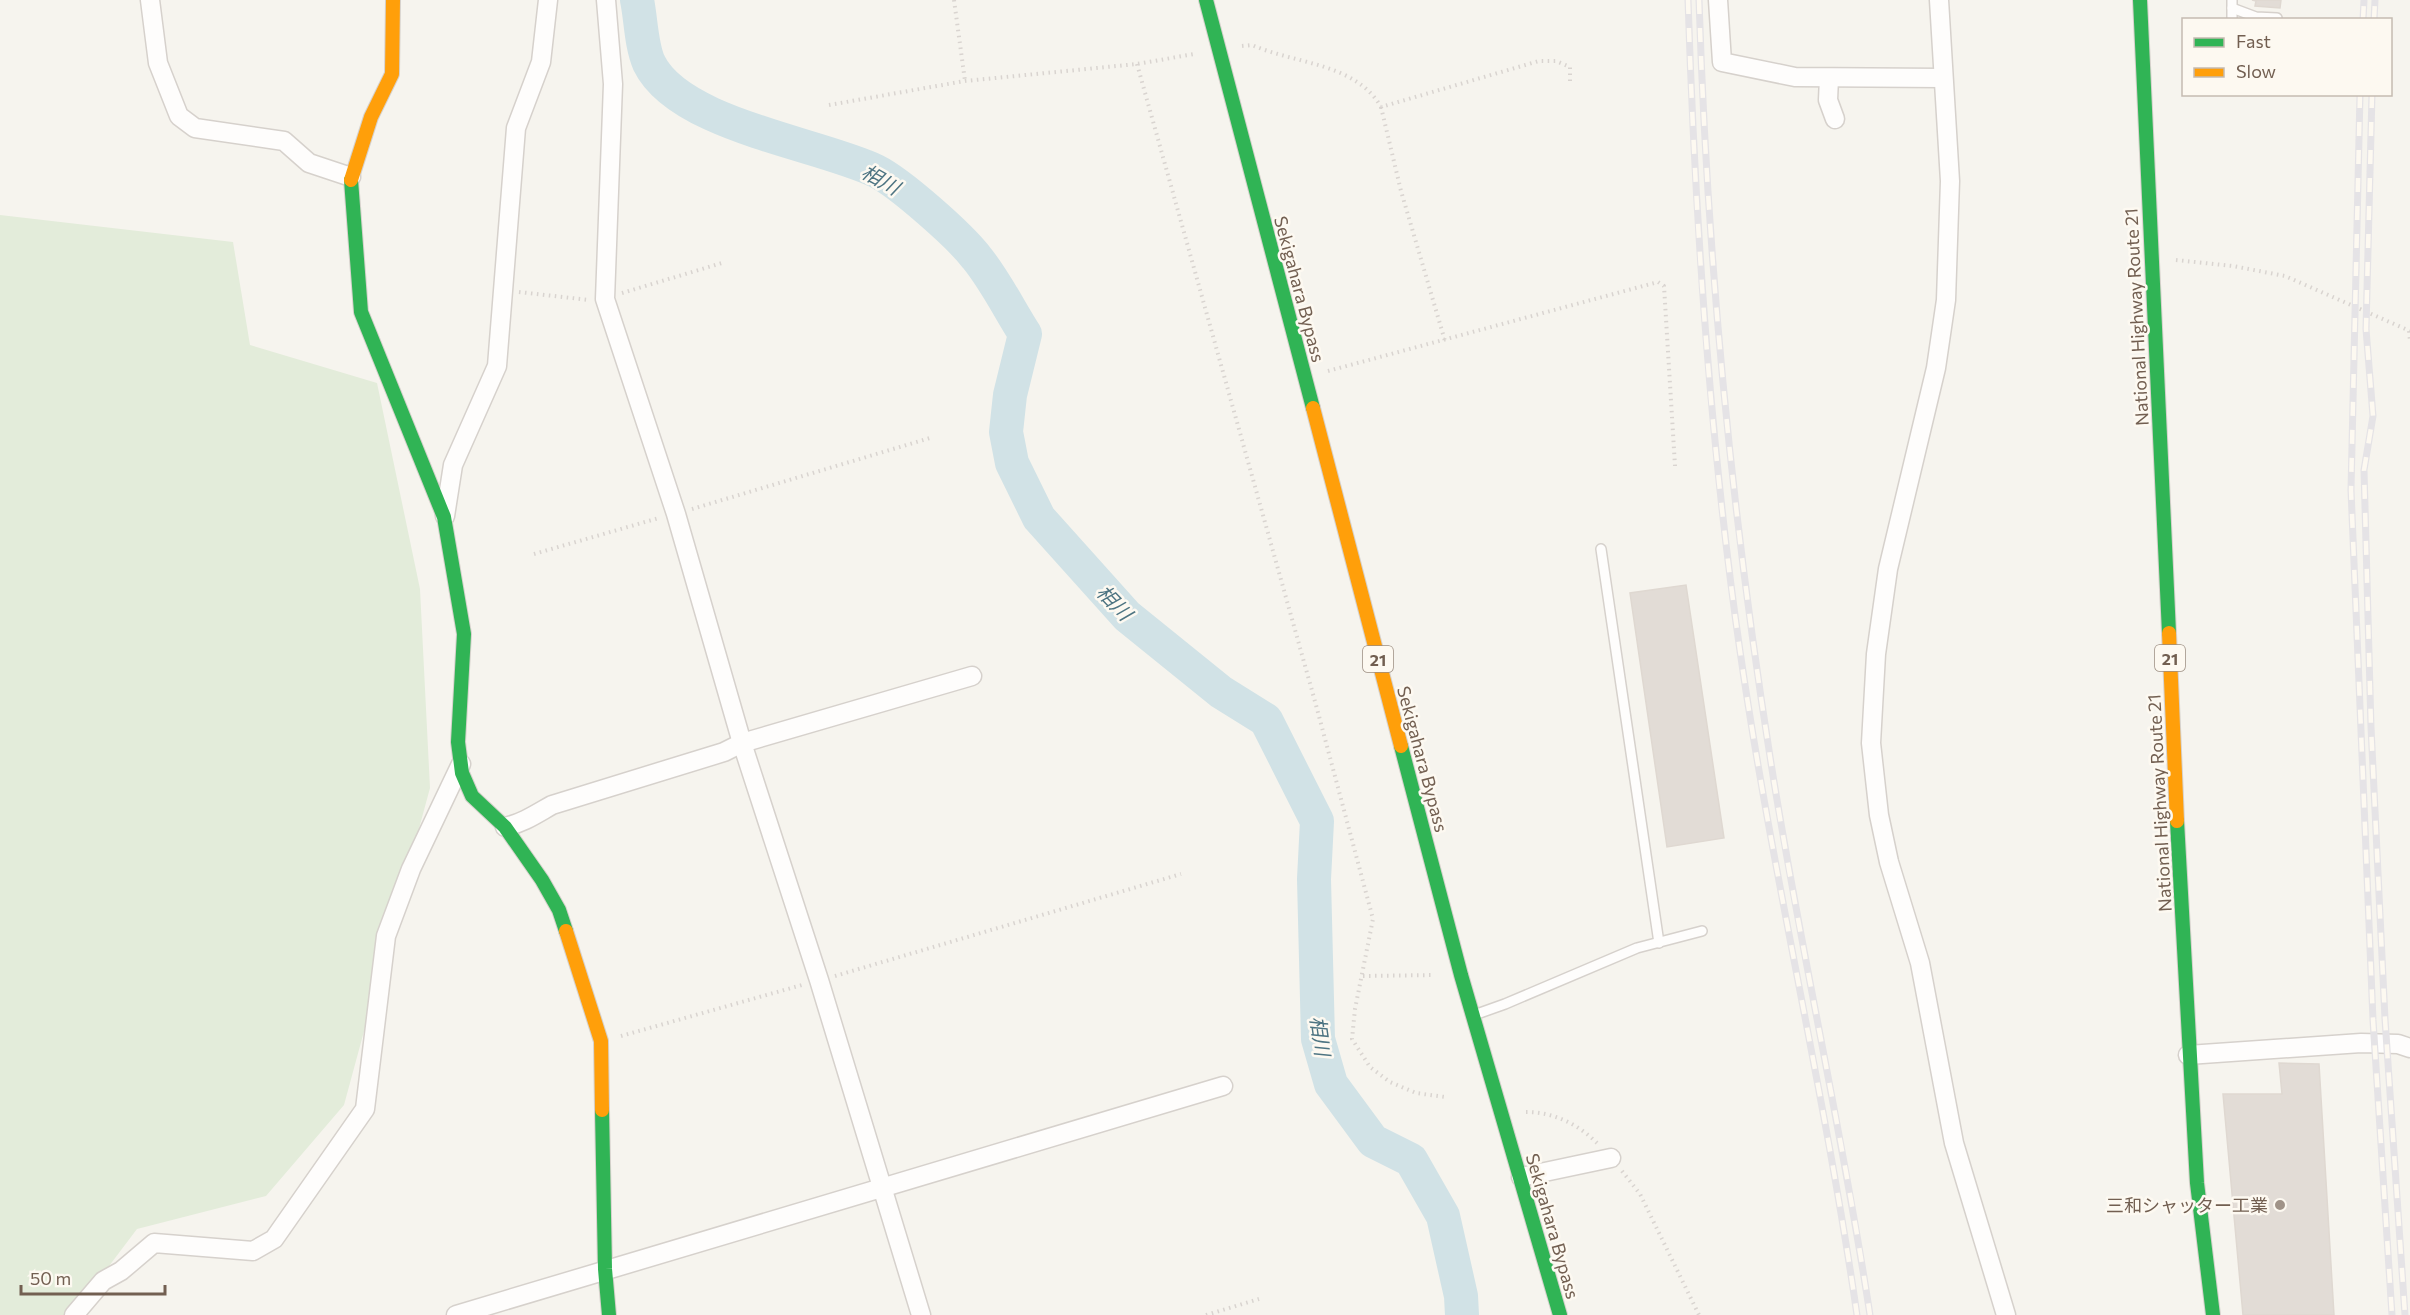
<svg xmlns="http://www.w3.org/2000/svg" width="2410" height="1315" viewBox="0 0 2410 1315" font-family="Commissioner,'Noto Sans JP',sans-serif">
<style>
.green{fill:#e3ecda}
.lines{fill:none;stroke-linecap:round;stroke-linejoin:round}
.river{stroke:#d1e2e6;stroke-width:34}
.building{fill:#e2dcd6;stroke:#dfd8d1;stroke-width:1.5}
.lane-casing{stroke:#d6d1cc;stroke-width:12}
.street-casing{stroke:#d6d1cc;stroke-width:21}
.fast-casing{stroke:#d6d1cc;stroke-width:16}
.slow-casing{stroke:#d6d1cc;stroke-width:16}
.path{stroke:#d9d4d0;stroke-width:4;stroke-dasharray:1.5 4.5;stroke-linecap:butt}
.lane{stroke:#fefdfc;stroke-width:9}
.street{stroke:#fefdfc;stroke-width:18}
.fast{stroke:#30b455;stroke-width:14}
.slow{stroke:#ff9f0a;stroke-width:14}
.rail-casing{stroke:#e5e3e6;stroke-width:7}
.rail{stroke:#fdf9f1;stroke-width:4.5;stroke-dasharray:14;stroke-linecap:butt}
.poi-dot{fill:#a09388;stroke:#fdf9f1;stroke-width:2}
.labels{text-anchor:middle;dominant-baseline:central;stroke-width:5;stroke-linejoin:round;paint-order:stroke}
.shield{fill:#fdf9f1;stroke:#9c8d81;stroke-width:1.5}
.shield-label{font-size:16px;font-weight:bold;fill:#725f51}
.street-label{font-size:18px;fill:#725f51;stroke:#fdf9f1}
.poi-label{font-size:18px;fill:#725f51;stroke:#fdf9f1;text-anchor:end}
.water-label{font-size:20px;font-style:italic;fill:#4d7482;stroke:#fdf9f1}
</style>
<rect width="100%" height="100%" fill="#f6f4ee"/>
<!-- green -->
<path class="green" d="M0,215L233,242L250,345L377,383L420,589L430,788L344,1105L266,1196L137,1229L72,1315H0Z"/>
<g class="lines">
<!-- river -->
<path class="river" d="M637,0C641,19 641,45 649,63C679,125 817,143 876,171C900,183 959,235 976,257C995,280 1009,309 1025,334L1010,395L1006,432L1012,463L1039,518L1127,616L1221,692L1266,720L1317,821L1314,879L1318,1039L1331,1084L1373,1141L1411,1160L1443,1216L1461,1296L1462,1315"/>
</g>
<!-- building -->
<g class="building">
<path d="M2252,0H2281L2280,8L2255,6L2256,1Z"/>
<path d="M1686,585L1724,838L1667,847L1630,593Z"/>
<path d="M2279,1063L2319,1064L2334,1315H2243L2223,1094H2282Z"/>
</g>
<g class="lines">
<defs>
<g id="lane">
<path d="M2232,8L2256,17L2277,18"/>
<path d="M2232,20V0"/>
<path d="M1601,549L1659,943"/>
<path d="M1477,1014L1505,1004L1637,948L1702,931"/>
</g>
<g id="street">
<path d="M150,0L158,63L179,116L195,128L284,141L309,163L351,177"/>
<path d="M606,0L613,84L605,299L676,514L742,743L819,980L921,1315"/>
<path d="M1718,0L1722,62L1795,77L1943,78"/>
<path d="M1939,0L1950,181L1946,300L1936,368L1888,569L1876,654L1871,743L1879,815L1889,862L1920,963L1954,1143L2006,1315"/>
<path d="M1829,78L1828,100L1835,119"/>
<path d="M445,516L453,465L497,366L516,128L541,62L548,0"/>
<path d="M505,827C523,823 536,814 552,805L724,752L742,743L972,676"/>
<path d="M2188,1055L2361,1043L2398,1044L2410,1048"/>
<path d="M1521,1177L1611,1158"/>
<path d="M74,1315L103,1281L121,1271L154,1243L253,1251L274,1239L365,1109L386,936L411,869L461,764"/>
<path d="M456,1315L1223,1086"/>
</g>
<g id="fast">
<path d="M1206,0L1313,408"/>
<path d="M2140,0L2169,633"/>
<path d="M351,180L361,312L444,517L464,634L458,742L462,773L472,796L505,827L542,880L559,910L566,931"/>
<path d="M1401,746L1461,975L1560,1315"/>
<path d="M2177,821L2197,1183L2213,1315"/>
<path d="M602,1110L605,1269L609,1315"/>
</g>
<g id="slow">
<path d="M351,180L371,117L392,74L393,0"/>
<path d="M1313,408L1401,746"/>
<path d="M2169,633L2177,821"/>
<path d="M566,931L601,1041L602,1110"/>
</g>
</defs>
<!-- lane casing -->
<use href="#lane" class="lane-casing"/>
<!-- street casing -->
<use href="#street" class="street-casing"/>
<!-- fast casing -->
<use href="#fast" class="fast-casing"/>
<!-- slow casing -->
<use href="#slow" class="slow-casing"/>
<!-- path -->
<g class="path">
<path d="M954,0L965,81"/>
<path d="M1242,46L1252,45C1295,64 1356,63 1381,107L1539,61H1556L1570,67V81"/>
<path d="M1137,64L1316,705L1373,919L1355,1009L1352,1039L1370,1067L1390,1082L1416,1093L1445,1097"/>
<path d="M829,105L965,81L1137,64L1194,54"/>
<path d="M1381,107L1401,191L1445,341"/>
<path d="M2176,260L2233,266L2285,276L2410,331"/>
<path d="M519,292L589,300"/>
<path d="M622,293L722,263"/>
<path d="M2409,331L2410,341"/>
<path d="M1328,371L1658,282L1664,286L1675,466"/>
<path d="M692,509L930,438"/>
<path d="M534,554L659,518"/>
<path d="M835,976L1181,874"/>
<path d="M1363,976L1435,975"/>
<path d="M621,1036L802,985"/>
<path d="M1526,1112C1553,1112 1578,1124 1597,1143"/>
<path d="M1622,1171L1640,1194L1699,1315"/>
<path d="M1206,1315L1259,1299"/>
</g>
<!-- lane -->
<use href="#lane" class="lane"/>
<!-- street -->
<use href="#street" class="street"/>
<!-- fast -->
<use href="#fast" class="fast"/>
<!-- slow -->
<use href="#slow" class="slow"/>
<defs>
<g id="rail">
<path d="M1688,0C1695,218 1709,436 1740,651C1772,874 1825,1093 1857,1315"/>
<path d="M1699,0C1707,256 1731,510 1771,763C1800,948 1842,1130 1870,1315"/>
<path d="M2363,20L2364,0"/>
<path d="M2374,20L2375,0"/>
<path d="M2360,94L2351,490L2373,1020L2392,1315"/>
<path d="M2372,94L2366,329L2373,416L2364,470L2371,727L2385,1019L2405,1315"/>
</g>
</defs>
<!-- rail casing -->
<use href="#rail" class="rail-casing"/>
<!-- rail -->
<use href="#rail" class="rail"/>
</g>
<!-- markers -->
<circle class="poi-dot" cx="2280" cy="1205" r="6"/>
<g class="labels">
<!-- shield labels -->
<g class="shield">
<rect x="2155" y="645" width="30" height="26" rx="4.5"/>
<rect x="1363" y="646" width="30" height="26" rx="4.5"/>
</g>
<g class="shield-label">
<text x="2170" y="658">21</text>
<text x="1378" y="659">21</text>
</g>
<!-- street labels -->
<g class="street-label">
<text transform="translate(1300 289) rotate(75)">Sekigahara Bypass</text>
<text transform="translate(2136 317) rotate(-93)">National Highway Route 21</text>
<text transform="translate(1423 759) rotate(75)">Sekigahara Bypass</text>
<text transform="translate(2159 803) rotate(-93)">National Highway Route 21</text>
<text transform="translate(1553 1226) rotate(74)">Sekigahara Bypass</text>
</g>
<!-- poi labels -->
<g class="poi-label">
<text x="2268" y="1205">三和シャッター工業</text>
</g>
<!-- water labels -->
<g class="water-label">
<text transform="translate(881 179) rotate(29)">相川</text>
<text transform="translate(1115 602) rotate(46)">相川</text>
<text transform="translate(1321 1036) rotate(82)">相川</text>
</g>
</g>
<!-- legend -->
<rect x="2182" y="18" width="210" height="78" fill="#fdf9f1" stroke="#c5bbb1" stroke-width="1.5"/>
<rect x="2194" y="38" width="30" height="9" fill="#30b455" stroke="#c5bbb1" stroke-width="1.5"/>
<text x="2236" y="48" font-size="18" fill="#725f51">Fast</text>
<rect x="2194" y="68" width="30" height="9" fill="#ff9f0a" stroke="#c5bbb1" stroke-width="1.5"/>
<text x="2236" y="78" font-size="18" fill="#725f51">Slow</text>
<!-- scale -->
<path d="M21 1285v9h144v-9" fill="none" stroke="#725f51" stroke-width="3"/>
<text x="30" y="1285" font-size="18" fill="#725f51" stroke="#fdf9f1" stroke-width="4.5" paint-order="stroke">50 m</text>
</svg>
